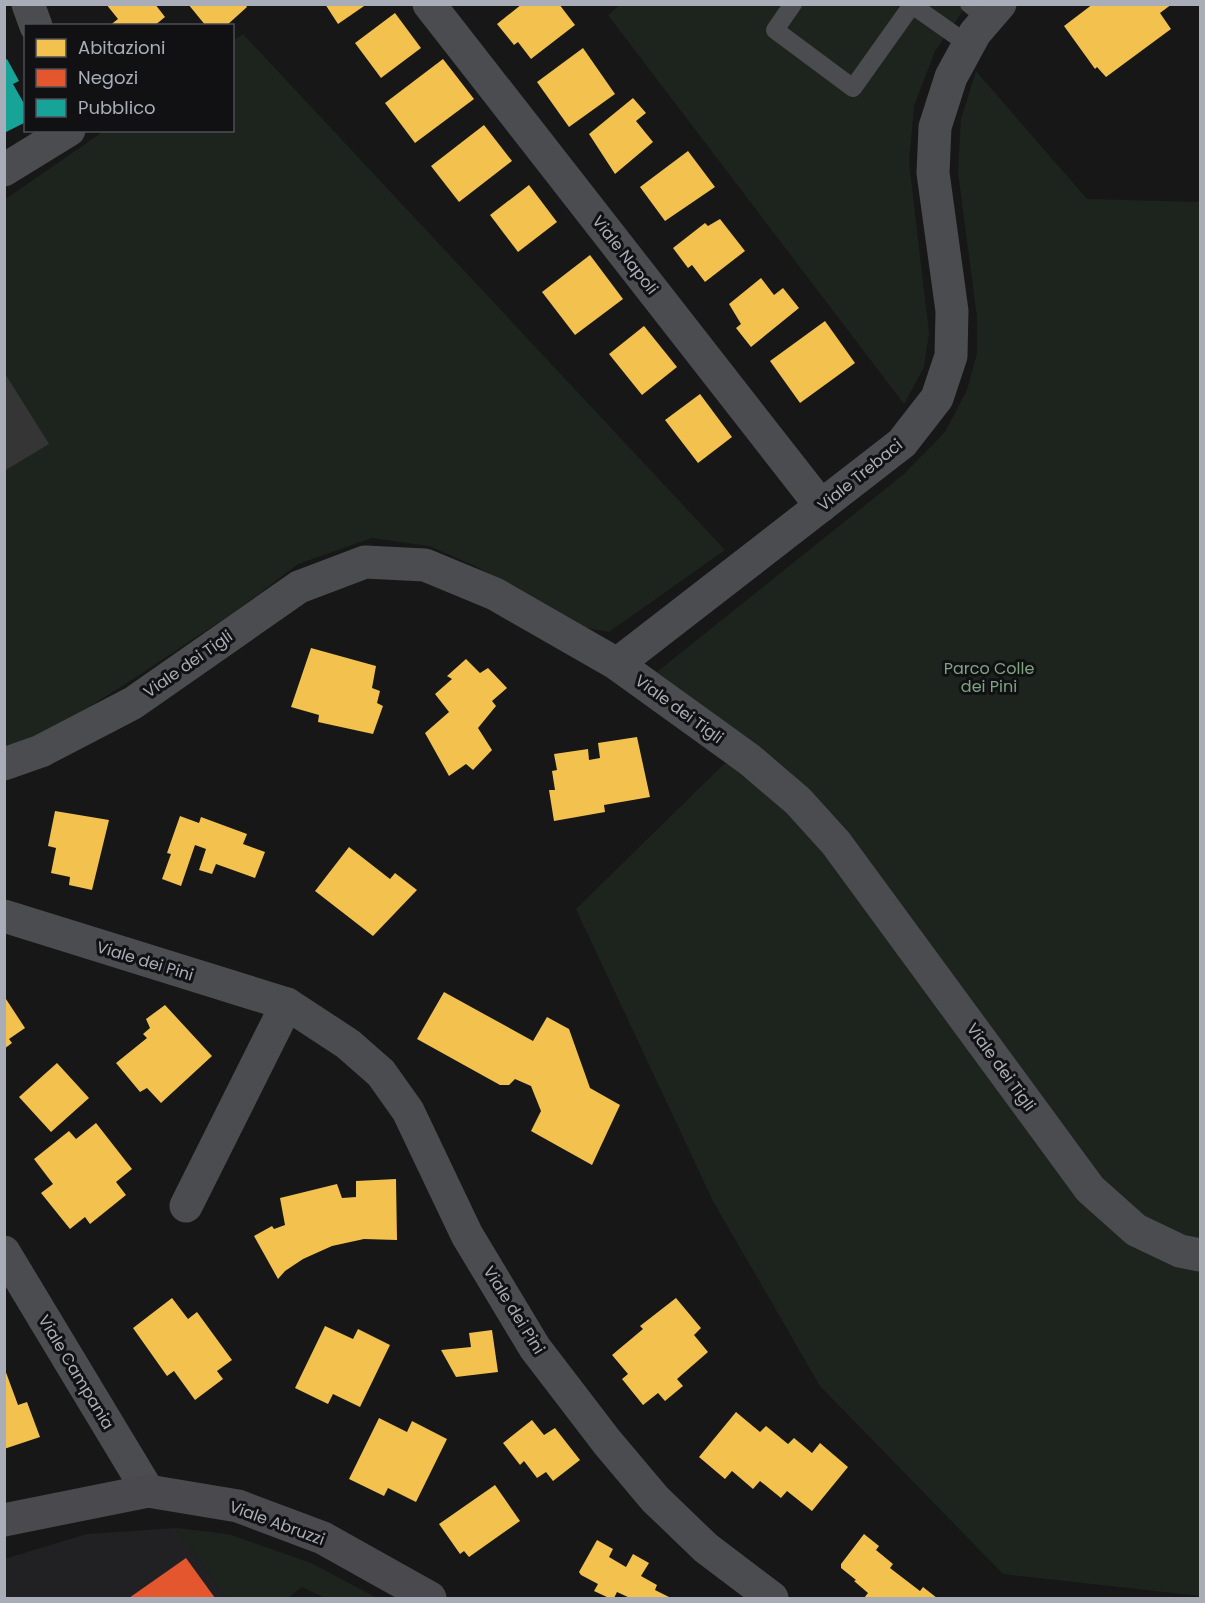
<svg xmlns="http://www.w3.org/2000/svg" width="1205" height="1603" viewBox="0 0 1205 1603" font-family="Poppins,sans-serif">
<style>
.built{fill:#212123}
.green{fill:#1d241e}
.homes{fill:#f2c14e}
.shops{fill:#e4572e}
.public{fill:#17a398}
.building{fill:#353536}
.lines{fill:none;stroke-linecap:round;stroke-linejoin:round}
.lane{stroke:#4b4c50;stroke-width:18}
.street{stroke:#4b4c50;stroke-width:33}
.secondary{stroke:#4a4a4e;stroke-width:33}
.labels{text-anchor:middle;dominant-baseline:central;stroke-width:6;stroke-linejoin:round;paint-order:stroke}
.street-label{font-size:16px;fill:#a8adb8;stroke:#111113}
.park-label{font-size:16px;fill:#7fa381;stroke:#111113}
</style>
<rect width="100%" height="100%" fill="#171717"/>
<!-- built -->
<path class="built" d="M177,1528L226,1598H5L4,1559L87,1534Z"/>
<!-- green -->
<g class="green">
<path d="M621,4L967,5L935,51L914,106L909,163L929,333L924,367L904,404L608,15Z"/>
<path d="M243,34L725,550L609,632L587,628L475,566L429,546L372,538L298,564L240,608L133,679L70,719L18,745L5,748L4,200L104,131L232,130L233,41Z"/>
<path d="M976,71L1087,199L1200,202V1241L1144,1219L1100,1180L758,749L657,672L904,474L945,432L967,390L977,353V317L958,172L961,119Z"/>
<path d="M725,763L743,768L827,850L1082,1197L1200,1266V1596L1003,1574L820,1386L713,1201L576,909Z"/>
<path d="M177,1528L228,1534L311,1563L377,1598H325L302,1587L288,1598H226Z"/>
</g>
<!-- homes -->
<g class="homes">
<path d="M106,4H155L165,17L154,26H109L118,19Z"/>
<path d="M188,4H245L247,7L226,26H206Z"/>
<path d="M325,4H367L338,24Z"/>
<path d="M522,4L548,6L559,4L575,25L531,59L518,42L514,45L497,24Z"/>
<path d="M1093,4H1172L1160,13L1171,29L1106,77L1097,67L1095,69L1064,26Z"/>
<path d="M395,13L421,48L381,78L355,43Z"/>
<path d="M583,48L615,94L569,127L537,82Z"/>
<path d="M443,59L474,99L415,143L385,103Z"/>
<path d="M633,98L646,113L636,121L653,142L615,174L589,134Z"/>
<path d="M484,125L512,161L459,202L431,166Z"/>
<path d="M688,151L715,187L665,221L640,187Z"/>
<path d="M529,185L557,222L518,252L490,215Z"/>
<path d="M720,219L745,251L705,282L692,265L688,268L673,248L705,223L708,226Z"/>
<path d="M590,255L623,299L575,335L542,292Z"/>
<path d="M761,278L774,295L783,288L799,308L751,347L736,328L741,324L729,304Z"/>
<path d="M825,321L855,363L800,403L770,361Z"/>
<path d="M644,326L677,367L642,395L609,354Z"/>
<path d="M700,394L732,437L698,463L665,420Z"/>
<path d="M311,648L376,666L372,688L380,691L377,703L383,706L373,734L318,722L319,715L291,707Z"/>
<path d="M466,659L480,673L488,668L507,688L492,701L496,706L478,728L492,750L473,770L466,764L449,776L425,733L449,712L435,694L452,679L447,676Z"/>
<path d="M637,737L650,797L604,805L605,812L554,821L549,790H555L552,771L557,770L554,754L588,749L589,760L600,758L598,743Z"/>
<path d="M55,811L109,820L92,890L69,885L70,877L51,873L56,848L48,846Z"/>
<path d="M180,816L199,823L201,817L247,834L243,844L265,852L255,878L216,864L212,874L199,870L206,849L195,845L181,886L162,879L171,854L167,853Z"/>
<path d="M349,847L390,879L395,873L417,890L373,936L315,891Z"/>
<path d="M444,992L533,1041L547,1017L569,1029L590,1088L620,1105L592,1165L531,1131L541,1111L531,1086L515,1079L509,1085H500L417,1039Z"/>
<path d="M4,996L25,1028L9,1039L12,1043L4,1049Z"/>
<path d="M165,1005L212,1056L161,1103L147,1088L140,1092L116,1063L147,1038L143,1034L150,1028L146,1019Z"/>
<path d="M57,1063L89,1098L51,1132L19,1097Z"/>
<path d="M96,1123L132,1169L116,1182L126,1195L90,1224L85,1217L70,1229L41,1193L53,1184L34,1159L69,1131L76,1139Z"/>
<path d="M396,1179L397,1240L364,1239L332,1246L303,1259L285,1271L278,1279L254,1236L272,1226L274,1229L285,1225L280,1198L337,1184L342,1198L356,1197V1181Z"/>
<path d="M172,1298L188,1319L197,1312L232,1360L217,1371L223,1379L195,1400L174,1371L167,1376L133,1328Z"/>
<path d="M676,1298L701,1328L694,1335L708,1352L677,1379L683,1386L665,1401L658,1393L643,1405L622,1379L628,1374L612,1355L643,1329L640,1326Z"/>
<path d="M325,1326L353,1339L358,1329L390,1345L360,1407L333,1394L328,1404L295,1388Z"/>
<path d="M492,1330L498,1372L456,1377L441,1350L471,1347L469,1333Z"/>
<path d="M4,1367L18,1405L27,1402L40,1437L4,1449Z"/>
<path d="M736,1412L760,1432L766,1426L788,1444L794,1438L812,1453L820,1443L848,1467L812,1511L787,1491L781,1498L760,1481L753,1489L732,1471L725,1479L699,1457Z"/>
<path d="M379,1418L407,1432L412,1421L447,1439L416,1502L388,1488L384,1496L349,1479Z"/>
<path d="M532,1420L544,1435L555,1428L580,1460L553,1481L546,1472L537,1478L524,1461L520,1465L503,1443Z"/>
<path d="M495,1485L520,1521L469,1557L464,1551L460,1554L439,1524Z"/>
<path d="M864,1534L879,1546L876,1550L893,1564L890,1568L920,1591L923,1587L937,1598H864L868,1593L854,1581L856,1580L841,1568V1564Z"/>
<path d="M597,1540L613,1549L609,1557L626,1567L633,1554L649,1563L641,1576L657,1585L655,1590L671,1598H630L617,1592L614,1598H609L594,1591L598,1584L581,1575L579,1572Z"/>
</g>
<!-- shops -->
<path class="shops" d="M186,1558L215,1598H129Z"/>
<!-- public -->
<path class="public" d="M7,59L19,81L13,84L26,107V122L4,133V61Z"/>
<!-- building -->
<path class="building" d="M4,372L49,444L4,471Z"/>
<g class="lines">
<!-- lane -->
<g class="lane">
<path d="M793,4L775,30L853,88L912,5L969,45"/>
<path d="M969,4L988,19"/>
</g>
<!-- street -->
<g class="street">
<path d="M28,4L36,26"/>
<path d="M429,4L821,506"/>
<path d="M4,170L69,130"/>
<path d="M617,664L902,443L937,398L951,356L952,311L933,173L935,127L951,77L975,33L1000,4"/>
<path d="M4,764L41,751L133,703L299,587L365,562L425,565L495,594L617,664L750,760L798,801L836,843L1090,1189L1136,1230L1180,1251L1200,1255"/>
<path d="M4,916L287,1004L348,1044L381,1073L408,1111L467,1235L535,1348L607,1442L655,1499L706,1548L772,1598"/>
<path d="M186,1206L287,1004"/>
<path d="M4,1252L148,1491"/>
</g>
<!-- secondary -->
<path class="secondary" d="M4,1520L148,1491L238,1506L323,1538L430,1598"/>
</g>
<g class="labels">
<!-- street labels -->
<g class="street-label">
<text transform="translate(625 255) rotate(52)">Viale Napoli</text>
<text transform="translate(860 475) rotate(-39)">Viale Trebaci</text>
<text transform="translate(188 664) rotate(-35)">Viale dei Tigli</text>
<text transform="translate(679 709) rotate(36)">Viale dei Tigli</text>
<text transform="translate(145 961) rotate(17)">Viale dei Pini</text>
<text transform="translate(1001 1067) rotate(54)">Viale dei Tigli</text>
<text transform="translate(514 1310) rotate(58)">Viale dei Pini</text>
<text transform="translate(76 1372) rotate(59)">Viale Campania</text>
<text transform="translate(277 1523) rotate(20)">Viale Abruzzi</text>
</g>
<!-- park labels -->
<g class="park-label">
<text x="989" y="668">Parco Colle<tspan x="989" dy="18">dei Pini</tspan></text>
</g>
</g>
<!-- border -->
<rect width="1205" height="1603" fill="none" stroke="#a8adb8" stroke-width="12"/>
<!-- legend -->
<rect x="24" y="24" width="210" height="108" fill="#111113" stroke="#4d4f55" stroke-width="1.5"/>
<rect x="36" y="39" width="30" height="18" fill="#f2c14e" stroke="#4d4f55" stroke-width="1.5"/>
<text x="78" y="54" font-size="18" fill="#a8adb8">Abitazioni</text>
<rect x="36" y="69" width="30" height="18" fill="#e4572e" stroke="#4d4f55" stroke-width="1.5"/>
<text x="78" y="84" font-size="18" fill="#a8adb8">Negozi</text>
<rect x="36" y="99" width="30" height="18" fill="#17a398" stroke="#4d4f55" stroke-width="1.5"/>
<text x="78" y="114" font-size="18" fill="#a8adb8">Pubblico</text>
</svg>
